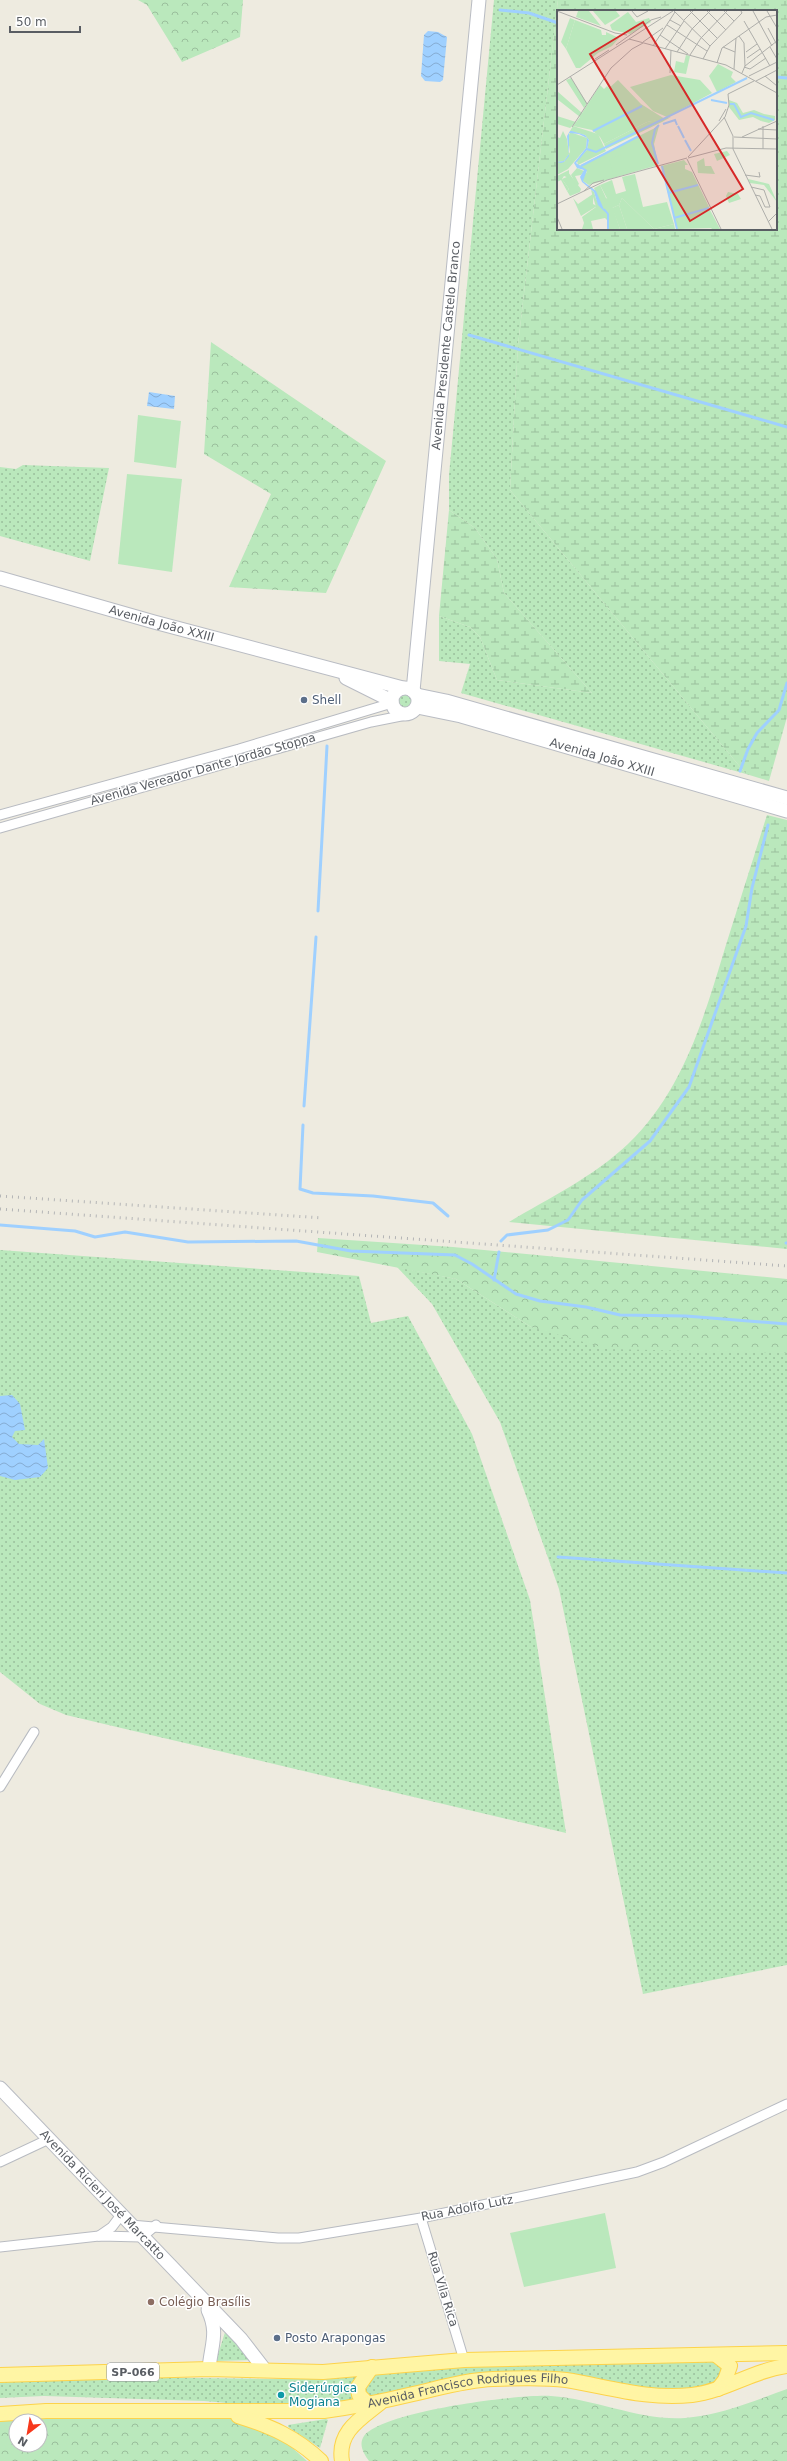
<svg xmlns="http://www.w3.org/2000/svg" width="787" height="2461" viewBox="0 0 787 2461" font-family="'DejaVu Sans',sans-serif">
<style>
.grass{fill:url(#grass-dots)}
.forest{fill:url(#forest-crowns);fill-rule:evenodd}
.wetland{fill:url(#wetland-marsh);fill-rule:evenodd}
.garden{fill:#bae8bc}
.water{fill:url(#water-waves)}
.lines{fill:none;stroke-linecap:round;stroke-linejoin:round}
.stream{stroke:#9fd0ff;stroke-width:3}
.street-casing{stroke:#b8bbc1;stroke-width:11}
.secondary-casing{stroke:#b9bcc3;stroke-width:15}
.primary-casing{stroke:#fdd34a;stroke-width:16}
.street{stroke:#fff;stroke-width:9}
.secondary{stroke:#fff;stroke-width:13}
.primary{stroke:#fff5a4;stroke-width:14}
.rail{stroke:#b4b5b6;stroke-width:3;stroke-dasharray:1 5;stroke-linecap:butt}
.service-dot{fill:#5c6f8a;stroke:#fff;stroke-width:1.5}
.education-dot{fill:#8d6e63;stroke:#fff;stroke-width:1.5}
.culture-dot{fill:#0f9aa8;stroke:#fff;stroke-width:1.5}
.labels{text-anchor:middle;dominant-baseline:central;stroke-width:3;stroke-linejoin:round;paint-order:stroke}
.shield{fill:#fff;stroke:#8b8e92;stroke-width:1}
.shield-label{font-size:11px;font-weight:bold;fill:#595d63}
.street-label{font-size:12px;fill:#595d63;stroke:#fff}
.service-label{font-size:12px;fill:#4e5e75;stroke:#fff;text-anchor:start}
.education-label{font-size:12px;fill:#785e54;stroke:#fff;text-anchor:start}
.culture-label{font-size:12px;fill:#0d838f;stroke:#fff;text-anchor:start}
.inset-river{fill:none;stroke:#9fd0ff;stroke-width:2}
.inset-road{fill:none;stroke:#aeaeaa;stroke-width:1}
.view{fill:#d62828;fill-opacity:0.15;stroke:#d62828;stroke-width:2}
.inset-edge{fill:none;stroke:#595d63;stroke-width:2}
</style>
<defs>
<pattern id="grass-dots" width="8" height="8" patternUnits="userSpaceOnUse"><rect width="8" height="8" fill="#bae8bc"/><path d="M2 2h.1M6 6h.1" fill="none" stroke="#9abf9c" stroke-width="1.8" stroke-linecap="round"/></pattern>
<pattern id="forest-crowns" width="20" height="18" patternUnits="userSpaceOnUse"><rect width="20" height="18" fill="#bae8bc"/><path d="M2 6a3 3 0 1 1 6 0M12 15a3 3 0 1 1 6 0" fill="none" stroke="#9abf9c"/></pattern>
<pattern id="wetland-marsh" width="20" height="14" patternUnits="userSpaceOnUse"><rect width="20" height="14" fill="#bae8bc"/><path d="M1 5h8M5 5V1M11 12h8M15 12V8" fill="none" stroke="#9abf9c"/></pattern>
<pattern id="water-waves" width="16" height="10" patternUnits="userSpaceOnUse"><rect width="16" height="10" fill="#9fd0ff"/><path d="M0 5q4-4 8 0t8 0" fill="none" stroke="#85acd2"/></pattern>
</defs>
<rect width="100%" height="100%" fill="#eeebe0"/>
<!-- grass -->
<g class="grass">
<path d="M494,0H558L518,345L510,490L746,774L461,693L470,664L439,661V616L470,627L480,637L497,680L592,693L504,593L497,559L475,528L449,510V475Z"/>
<path d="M23,465L109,468L90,561L0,536V467L16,469Z"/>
<circle cx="404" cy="702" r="8"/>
<path d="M0,1250L359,1276L371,1323L408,1316L472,1434L530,1600L566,1833L66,1715L40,1704L0,1672Z"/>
<path d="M397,1267L456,1279L531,1327L787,1353V1965L643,1994L559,1589L500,1422L432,1304Z"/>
<path d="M226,2329L254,2360L216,2361Z"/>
<path d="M715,2361L724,2369L714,2384L691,2389L658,2391L488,2374L432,2382L350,2402L274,2407L204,2401L44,2396L0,2398V2380L109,2377L273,2379L345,2377L487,2365Z"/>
<path d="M326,2419L328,2420L320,2448L288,2427V2425Z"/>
</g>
<!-- forest -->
<g class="forest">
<path d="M138,0H243L240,37L182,62L147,5Z"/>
<path d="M211,342L386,461L326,593L229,587L271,494L204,454Z"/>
<path d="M318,1238L453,1247L787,1279V1353L608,1349L531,1327L456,1279L317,1252Z"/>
<path d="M787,2389V2461H369C364,2454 358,2445 364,2436C383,2411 518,2394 551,2396C596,2399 640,2421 685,2418C721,2415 754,2401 787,2389Z"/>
<path d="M0,2409L223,2416L263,2430L287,2443L307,2461H0ZM16,2421H40V2445H16Z"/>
</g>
<!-- wetland -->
<g class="wetland">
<path d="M558,0H787V717L769,781L746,774L510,490L518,345ZM558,11H776V229H558Z"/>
<path d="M449,510L475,528L497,559L504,593L592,693L497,680L480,637L470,627L439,616Z"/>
<path d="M767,815L787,820V1249L509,1222C549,1198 593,1177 628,1144C683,1091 704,1018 725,948C739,903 753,859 767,815Z"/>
</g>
<!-- garden -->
<g class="garden">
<path d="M138,415L181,421L176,468L134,462Z"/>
<path d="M127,474L182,479L172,572L118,564Z"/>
<path d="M605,2213L616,2268L524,2287L510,2233Z"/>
</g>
<!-- water -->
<g class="water">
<path d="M428,31L438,32L447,37L443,80L440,82L425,81L421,76L424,35Z"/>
<path d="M149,392L175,396L174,409L147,406Z"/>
<path d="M12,1395L20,1404L25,1430L15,1431L12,1437L19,1444L38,1445L44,1439L48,1468L40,1477L15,1480L0,1476V1396Z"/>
</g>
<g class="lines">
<!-- stream -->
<g class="stream">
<path d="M500,10L529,13L558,23"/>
<path d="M776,77L787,78"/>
<path d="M469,335L787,427"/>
<path d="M740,771L748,749L757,733L779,710L787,683"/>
<path d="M318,911L327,746"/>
<path d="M304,1106L316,937"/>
<path d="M303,1125L300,1189L313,1193L373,1196L433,1203L448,1216"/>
<path d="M0,1225L75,1231L95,1237L125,1232L188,1242L296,1241L351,1251L455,1255L472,1264L516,1294L540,1301L586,1307L620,1315L686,1316L787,1324"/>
<path d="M501,1241L507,1235L548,1230L568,1220L582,1200L650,1141L689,1087L746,926L752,888L768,825"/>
<path d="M786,1243H787"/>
<path d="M494,1280L499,1252"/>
<path d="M558,1557L787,1573"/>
</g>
<defs>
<g id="street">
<path d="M0,815L239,749L392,703"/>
<path d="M0,828L371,722L406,715"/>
<path d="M0,1787L34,1732"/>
<path d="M0,2162L49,2139"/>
<path d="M421,2218L464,2360"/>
<path d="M131,2225L278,2238H299L421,2218L637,2172L664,2162L787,2104"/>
<path d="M99,2236L112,2227L121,2215"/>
<path d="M0,2247L99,2236L142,2237L156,2225"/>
</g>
<g id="secondary">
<path id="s1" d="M0,578L154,622L403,688"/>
<path d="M346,678L392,701"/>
<circle cx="405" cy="701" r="13"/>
<path id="s2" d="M413,691L479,0"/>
<path d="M417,695L446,701L787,798"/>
<path id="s3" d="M417,707L461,716L787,811"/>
<path id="s4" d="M0,2088L241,2339L265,2370"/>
<path d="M208,2310C219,2333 211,2345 209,2369"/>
</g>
<g id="primary">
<path d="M716,2355L730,2366L725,2380L718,2389"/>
<path d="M0,2375L209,2369L323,2372L464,2360L787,2353"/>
<path d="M369,2405L359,2395L358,2387L372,2367"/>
<path id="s5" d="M0,2414L46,2411H324C355,2407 384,2401 413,2394C440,2388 466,2380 493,2379C517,2378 543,2377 566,2380C609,2387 648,2400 692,2395C725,2391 754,2370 787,2366"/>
<path d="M238,2416C270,2426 296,2437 321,2461"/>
<path d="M342,2461C337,2432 360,2419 380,2403"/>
</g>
</defs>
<!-- street casing -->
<use href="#street" class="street-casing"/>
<!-- secondary casing -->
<use href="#secondary" class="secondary-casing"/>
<!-- primary casing -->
<use href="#primary" class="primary-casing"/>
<!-- street -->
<use href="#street" class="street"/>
<!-- secondary -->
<use href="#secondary" class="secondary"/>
<!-- primary -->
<use href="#primary" class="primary"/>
<!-- rail -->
<g class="rail">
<path d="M0,1196L323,1218"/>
<path d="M0,1209L787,1266"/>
</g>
</g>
<!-- markers -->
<g class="service-dot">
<circle cx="304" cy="700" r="4"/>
<circle cx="277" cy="2338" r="4"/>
</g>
<circle class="education-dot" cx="151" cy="2302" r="4"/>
<circle class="culture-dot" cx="281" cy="2395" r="4"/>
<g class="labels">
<!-- shield labels -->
<rect class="shield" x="107" y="2363" width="52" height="18" rx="3"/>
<g class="shield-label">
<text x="133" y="2372">SP-066</text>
</g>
<!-- street labels -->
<g class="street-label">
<text stroke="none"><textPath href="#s2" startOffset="347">Avenida Presidente Castelo Branco</textPath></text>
<text stroke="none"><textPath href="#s1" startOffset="168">Avenida João XXIII</textPath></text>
<text stroke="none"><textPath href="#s3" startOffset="192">Avenida João XXIII</textPath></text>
<text transform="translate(203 769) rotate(-16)">Avenida Vereador Dante Jordão Stoppa</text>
<text stroke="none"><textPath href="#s4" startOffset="148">Avenida Ricieri José Marcatto</textPath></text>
<text transform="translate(467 2208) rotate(-11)">Rua Adolfo Lutz</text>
<text transform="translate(443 2289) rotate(73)">Rua Vila Rica</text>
<text stroke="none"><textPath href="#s5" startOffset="470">Avenida Francisco Rodrigues Filho</textPath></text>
</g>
<!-- service labels -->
<g class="service-label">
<text x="312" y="700">Shell</text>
<text x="285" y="2338">Posto Arapongas</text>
</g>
<!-- education labels -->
<g class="education-label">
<text x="159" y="2302">Colégio Brasílis</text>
</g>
<!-- culture labels -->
<g class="culture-label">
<text x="289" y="2388">Siderúrgica<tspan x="289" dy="14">Mogiana</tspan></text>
</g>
</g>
<!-- overview -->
<g transform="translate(557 10)">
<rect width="220" height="220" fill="#eeebe0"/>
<path d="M13,8L18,10L9,39L4,32ZM161,54L176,62L174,67L179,72L160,82L152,66ZM114,65L143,70L155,83L110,107L96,101L73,77ZM14,68L30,93L27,98L9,70ZM61,70L84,94L108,109L90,112L47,134L43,127L35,120L16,116L23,107L0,89V81L25,103L43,75L47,79L50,76L52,78ZM207,104L218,106V110L212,113L204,111ZM0,106L19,112L13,118L0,114ZM6,121L10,129L12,144L7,151L1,152L0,127L3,128ZM170,141L173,145L160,151L157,144ZM127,150L131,155H128V159L135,162L153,199L150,200H153L163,219H154L156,217L151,207L104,156ZM11,162L24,179L23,182L13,186L10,181L12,179L5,169L12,166ZM191,169L212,174L220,192L207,175L193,173ZM62,195L70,219H63L55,198Z" fill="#bae8bc"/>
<path d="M21,1H32L44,16L19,7ZM36,1H59L63,6L48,15ZM71,2L79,12L92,8L94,12L73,24L55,20L53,15ZM18,10L44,20L45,25H49V22L62,28L55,36L41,43L23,58H19L9,39ZM172,90L180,93L186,103L197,100L207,104V107L204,111L196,107L182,110L172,97ZM114,107L105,112L49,139L47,134L90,112ZM13,122L30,128L29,138L11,159L0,165V152H7L13,142L11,128ZM147,148L148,156H154L158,164L141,163L140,152ZM20,158L27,161L24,165L18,166L22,174L20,176L14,165ZM12,160V168L7,166L5,169L12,179L10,181L4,170L0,172V166ZM43,175L49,188L53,190L63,219H50V210L48,208L34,211L36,219H25L27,213L25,207L39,197L34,180L37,182L39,189L44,195L37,178ZM171,182L181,184L184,189L172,193L169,186ZM65,188L97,219L117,214L118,219H70L62,195Z" fill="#bae8bc"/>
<path d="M16,116L41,124L49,141L21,155L20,151L30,140L32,130L28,125L13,121ZM102,116L97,134L101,155L32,175L26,171L25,166L30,162L22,156ZM104,156L132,166L157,218L120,219ZM78,164L86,197L110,192L117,214L97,219L65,188L62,195L55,198L43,175L55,170L59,184L69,181L65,167Z" fill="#bae8bc"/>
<path d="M129,45L133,46L129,64L117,62L119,51L127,53ZM64,145L69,158L56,163L52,149ZM36,184V194L40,196L24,206L16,188L21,194Z" fill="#bae8bc"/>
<path d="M13,121H15L28,125L32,130L30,140L19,153L30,160L26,171L39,181L48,202L41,195L37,182L25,172L23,167L27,160L20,158L17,153L29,138L30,128L22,124L12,123V146L7,152L4,153L0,152L7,151L12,144L10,126Z" fill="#9fd0ff"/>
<path class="inset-river" d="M154,90L170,93M173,94H177L184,107L194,103L217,110M106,114L118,110L120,115M121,116L127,128M36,121L85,96M128,130L134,141M30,139L39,142L190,68M101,154L95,133L98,119L102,115M24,156L82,126M105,156L120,219M111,183L141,175M47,199L51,204V219M117,208L152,198"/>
<path class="inset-road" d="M0,1L58,23L70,25M75,1L80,7L91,1M117,1L153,36M133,1L160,28M150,1L169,20M167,1L177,11M196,1L215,36M210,1L220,18M113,10L124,16M127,10L136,1M187,11L213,56M110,15L150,41M211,18L220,35M103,25L131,44M182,26L187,33L188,56L185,63M72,29L169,55L220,83M86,32L106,18M59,35L94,10L104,7M96,36L118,2M166,37L178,42M213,37L220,49M108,39L127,11M120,42L135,19L153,1M189,42L200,34M133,45L144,28L170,1M190,48L203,39M38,49L52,40M146,49L153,36L185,3L184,1M160,53L165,38L209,7L220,5M188,56L220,31M187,57L193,59L209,48M177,59L179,28M113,63L114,40M13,66L30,94M192,66L220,52M208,66L220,76M199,71L220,60M0,75L116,1M167,107L176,126V139L215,219M162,111L169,99M15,117L54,58L75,39L86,33M201,119L220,120M220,120V103M177,127L220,129M185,127L220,111M206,139V116M131,147L168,107L172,95L171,84L197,71M131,148L169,138L220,139M130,149L164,219M188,165L203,167L202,162M194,177L207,180L213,197H208L203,186L198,185M27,181L36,173L47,170M0,194L50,170L130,148M0,207L5,219M211,212L220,203"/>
<path class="view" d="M86,12L186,179L133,211L33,44Z"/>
<rect width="220" height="220" class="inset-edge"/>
</g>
<!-- north arrow -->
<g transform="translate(28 2433) rotate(211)"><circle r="19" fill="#ffffff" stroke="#bdbec1"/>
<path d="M0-3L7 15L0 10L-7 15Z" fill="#f7381c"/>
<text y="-6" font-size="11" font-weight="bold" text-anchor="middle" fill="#595d63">N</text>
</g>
<!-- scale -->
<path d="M10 26v6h70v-6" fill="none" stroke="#595d63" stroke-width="2"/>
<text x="16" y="26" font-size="12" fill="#595d63" stroke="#ffffff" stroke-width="3" paint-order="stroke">50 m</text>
</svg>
